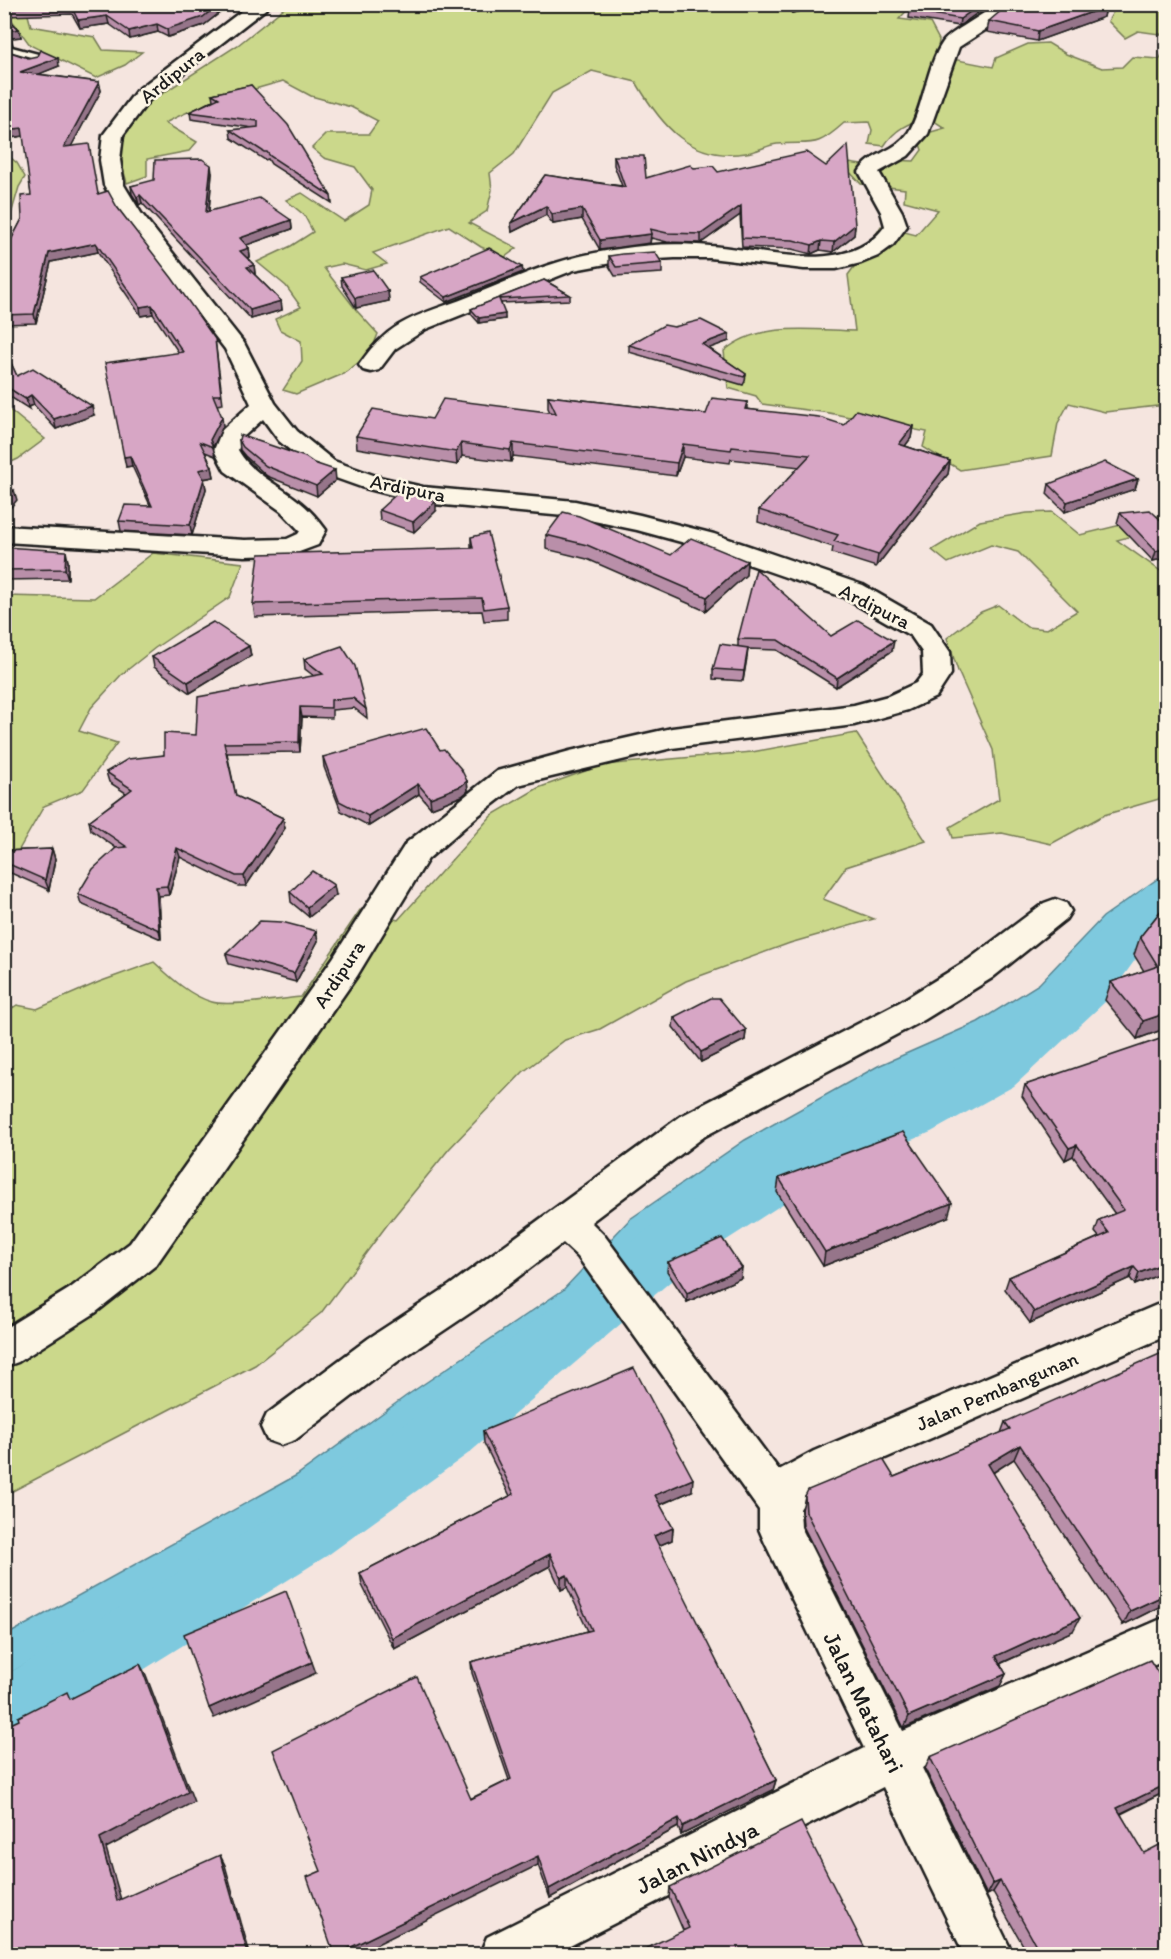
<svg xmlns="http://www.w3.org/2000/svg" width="1171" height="1959" viewBox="0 0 1171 1959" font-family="Itim,sans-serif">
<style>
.green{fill:#cbd88b;stroke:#747a54;stroke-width:1.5}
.water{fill:#7ec9de;stroke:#578490;stroke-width:1.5}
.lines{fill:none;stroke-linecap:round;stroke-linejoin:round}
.river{fill:#7ec9de;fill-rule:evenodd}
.minor-casing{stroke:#1c1c1c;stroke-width:5}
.minor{fill:#fcf5e5;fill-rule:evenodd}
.wall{fill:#b98fa9;stroke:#1c1c1c;stroke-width:1.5}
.shaded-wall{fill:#96748a;stroke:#1c1c1c;stroke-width:1.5}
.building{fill:#d7a6c5;stroke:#1c1c1c;stroke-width:1.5}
.labels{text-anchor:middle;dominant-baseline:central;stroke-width:5;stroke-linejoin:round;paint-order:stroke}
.street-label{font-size:20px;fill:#1c1c1c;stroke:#fcf5e5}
.near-street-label{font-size:24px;fill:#1c1c1c;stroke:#fcf5e5}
</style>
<rect width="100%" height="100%" fill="#f5e5df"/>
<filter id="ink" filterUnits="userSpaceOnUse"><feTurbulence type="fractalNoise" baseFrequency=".0167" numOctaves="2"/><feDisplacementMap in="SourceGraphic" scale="12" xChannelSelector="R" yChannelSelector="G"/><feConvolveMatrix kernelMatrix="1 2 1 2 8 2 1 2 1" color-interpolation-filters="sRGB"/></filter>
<g filter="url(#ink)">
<!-- green -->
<g class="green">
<path d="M15,5H33L28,15L31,26L95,37L103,50L142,52L125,65L96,78L30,45L6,12Z"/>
<path d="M288,5H912L899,19L930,23L939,40L937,56L993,67L996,58L1028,44L1048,43L1066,54L1102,68L1122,67L1132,57L1160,59L1166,45V405L1105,412L1069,403L1058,423L1052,456L960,470L923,447L927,432L829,413L762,404L756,396L728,388L724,351C759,321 811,330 855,331L848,275L865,252L881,226L916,235L938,210L904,201L905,189L861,184L847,169L849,163L881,168L892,160L914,161L922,150L917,136L945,128L928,117C908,123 895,129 884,146L869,144L872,130L869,122L844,123C814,150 813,141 777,144C767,145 757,152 746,153C690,162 661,125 636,82L592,71L552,93L514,154L490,173L492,190L487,211L469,223L517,248L505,257L481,247L449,226L373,253L387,264L366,270L342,264L324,268L357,311L378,334L370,354L343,374L296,394L283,390L302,361L301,341L280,330L275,319L301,307L286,286L257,262L291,246L313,232L304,215L286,200L302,193L344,221L369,205L372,190L355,167L324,158L312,148L326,134H369L378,121L351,107L311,96L283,81C242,93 202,103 165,123L197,142L189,151L147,159V176L127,183C119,157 118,144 126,117L238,45Z"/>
<path d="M1117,5H1166V35L1138,31L1125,38L1108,21Z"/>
<path d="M5,153L17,163L25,177L19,187L5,235Z"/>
<path d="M5,406L45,439L18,459L5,465Z"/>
<path d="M1052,512L1080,535L1166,514V527L1117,540L1166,575V797L1104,815L1051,844L1002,833L953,838L950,827L999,799L993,750L958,671L947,638L981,612L998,605L1027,627L1047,629L1077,611L1018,552L991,545L948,563L932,550L980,521L1027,513Z"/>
<path d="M153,553L243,563L230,597L155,648L121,675L91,708L79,731L117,743L83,790L44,806L5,874V596L94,598Z"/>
<path d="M856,733L926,841L846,867L823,899L874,919L790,943L686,981L600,1029L565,1040L523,1072L449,1149L387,1225L321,1313L255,1365L5,1495V1013L17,1005L37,1009L99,982L154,962C170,977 190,996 212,1002C228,1007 281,999 301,997L360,910L398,920L492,815L538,788L602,765L752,752Z"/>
</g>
<!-- water -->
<path class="water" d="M1166,873V892L1118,931L1063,997L1021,1037L953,1074L793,1156L704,1211L638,1266L555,1343L437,1438L5,1676V1636L297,1475L406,1396L563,1290L630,1219L745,1140L878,1066L978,1022L1039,984L1103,917Z"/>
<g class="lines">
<!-- river -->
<path class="river" d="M1166,880V926L1150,939L1105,1002L1014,1086L931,1132L831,1173L697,1259L469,1453L328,1555L29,1741L4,1751V1676L282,1511L423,1411L655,1223L791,1141L891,1100L976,1056L1067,974L1114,913L1148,885Z"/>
<defs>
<g id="minor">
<path d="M251,4H272L150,99L123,135L120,160L124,185L141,213L244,343L275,403L297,431L334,461L379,477L423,487L575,501L640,515L714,534L863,585L931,624L950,652L951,674L936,697L908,710L854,725L672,748L518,785L475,818L428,859L357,976L156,1265L95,1313L18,1362L4,1367V1329L69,1289L130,1243L333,958L406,843L497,771L570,751L672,728L854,705L888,696L916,683L923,674L922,652L911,636L843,597L696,546L637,530L575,517L423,503L361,487L316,471L279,441L263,419L242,438L238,450C250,472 277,484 296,499C307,507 318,519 326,530L318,545L291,555L245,556L4,542V526L245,540L287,539L298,534L300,531L281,511L225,471L214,450L222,430L251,404L225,349L121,215L104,185L100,160L103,135L136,91Z"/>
<path d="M995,4H1015L996,23L959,47L928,134L908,156L879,172L902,212L907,226L893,245L878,256L861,263L836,269H804L710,258H675L622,261L574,270L426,329L395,349L379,370L371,372L363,370L359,365C391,318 419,316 468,297C522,275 559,257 619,249C649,244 679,243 710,246C763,249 848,278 885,226L881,212L859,172C870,153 895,152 908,133C923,110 927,64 943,42C951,31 982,17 995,4Z"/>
<path d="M4,45L38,54L40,58L38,62L31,64L4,56Z"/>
<path d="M1055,899L1066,903L1071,911L1066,919L992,978L924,1020L705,1136L591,1222L604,1235L779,1470L814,1451L1166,1301V1336L842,1477L807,1498L800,1509L801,1527L903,1731L1166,1617V1660L922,1768L1013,1954H964L883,1787L554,1954H480L487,1937L864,1748L765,1543L759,1529V1510L578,1257L563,1243L476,1309L397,1362L295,1440L281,1445L267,1440L261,1427L267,1414L369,1338L450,1285L681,1116L900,1002L968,960L1044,903Z"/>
</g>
</defs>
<!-- minor casing -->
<use href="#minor" class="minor-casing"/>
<!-- minor -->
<use href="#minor" class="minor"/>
</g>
<!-- wall -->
<g class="wall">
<path d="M4,4L35,6L37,4H231L204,25L168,37L158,32L130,39L109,24L80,28L72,14L5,16L19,29L21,37L11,38L13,45L4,44Z"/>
<path d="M781,4H834L792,13Z"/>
<path d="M990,4L959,26L909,18L910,10Z"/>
<path d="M1106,7L1104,17L1037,41L987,32L989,21Z"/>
<path d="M4,50L59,66L38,74L99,82L101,91L71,146L98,194L117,207L215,339L223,404L217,405L223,426L213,447L215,456L205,452L212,467L214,477L204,479L206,489L192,535L121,531L119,521L150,505L132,466L126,467L179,353L153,314L141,316L98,252L51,262L36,323L4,324V244H9L22,219L31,195L24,136L4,139Z"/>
<path d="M251,85L331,196L332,203L271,164L268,159L265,160L231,138L230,130L253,128L191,119L190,112L213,100L212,94Z"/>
<path d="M614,156L646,178L694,168L718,172L855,225L854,235L833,252L820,250L811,254L792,249L742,247L740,215L701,243L667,242L651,238L650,243L600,250L582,219L553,224L546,215L512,232L511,223L545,175L622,186L614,165Z"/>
<path d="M212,173L209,212L291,220L292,229L246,245L249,248L250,257L247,258L254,265L255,274H254L281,301L282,310L251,319L142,203L139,205L132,194L131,186Z"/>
<path d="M609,256L662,263V273L615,276L609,266Z"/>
<path d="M522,267L523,272L446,302L420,282V277Z"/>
<path d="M341,277L388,291L389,301L356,308L342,286Z"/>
<path d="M544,280L570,295V300L501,303L505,319L479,323L471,314V309Z"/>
<path d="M674,327L729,334V341L709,348L746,374L745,381L743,385L629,352V345Z"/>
<path d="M4,348L17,376L94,415L56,429L34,405L28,407L29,409L4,393Z"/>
<path d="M548,396L706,414L747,402V409L844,425L913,426L911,438L905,446L950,461L948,474L876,567L832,553L833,547L758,522L759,510L800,467L731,459L730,463L683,457L676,476L513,456L511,462L462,456L457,465L357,448L356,436L432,419L550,412L548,408Z"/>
<path d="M239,440L336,480L317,496L267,476L245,456L240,450Z"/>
<path d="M1138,479L1135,489L1065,512L1047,494L1049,484Z"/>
<path d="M379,510L436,511L414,532L380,520Z"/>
<path d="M1120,513L1167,526V558L1153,561L1117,523Z"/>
<path d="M546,535L671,555L747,561L746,575L706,611L587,559L546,549Z"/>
<path d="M471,537L507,606V619L484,621L482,611L255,617L253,604L471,548Z"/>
<path d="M4,547L68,561V579L4,580Z"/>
<path d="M831,636L892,651L836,687L777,650L748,649L743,681L713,679V669L738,646V639Z"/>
<path d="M249,646L251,656L190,693L154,667L152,657Z"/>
<path d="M304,659L366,709L367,718L354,708L332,710V718L302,717L300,752L227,753L236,796L283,818L285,828L246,886H238L180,857L169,895L159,896L161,939L81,904L78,894L116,848L91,830L89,821L126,793L109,782L106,772L164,755L196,735L314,676L305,669Z"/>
<path d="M440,750L467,781L468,791L462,796L431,808L419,794L369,826L341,811L324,767L323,757Z"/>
<path d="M52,849L55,859L49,890L4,870V851Z"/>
<path d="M290,892L336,895L309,917L291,902Z"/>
<path d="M1167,903V1028L1137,1039L1105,1000L1111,982L1144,971L1134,955L1140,937Z"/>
<path d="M316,931L318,941L296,982L229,964L226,954Z"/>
<path d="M674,1017L746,1030L745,1040L701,1062L673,1027Z"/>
<path d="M1167,1043V1271L1135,1285L1130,1278L1030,1323L1005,1289L1009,1277L1099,1237L1095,1232L1099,1220L1115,1214L1073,1156L1065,1160L1022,1096L1025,1085Z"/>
<path d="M779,1178L948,1217L823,1266L777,1192Z"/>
<path d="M668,1262L741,1278L687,1302L667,1271Z"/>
<path d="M1005,1422L1167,1603L1123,1625L1014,1459L993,1473L1073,1631L1000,1664L1006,1674L1000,1686L904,1728L803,1526L802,1510L805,1496L894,1477L1001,1433Z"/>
<path d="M483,1431L692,1491L660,1505L673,1528L672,1540L658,1546L776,1780L773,1790L681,1835L678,1827L550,1898L538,1865L321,1871L509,1780L472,1673L471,1662L588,1631L567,1587L561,1590L550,1566L394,1649L362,1585L360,1573L510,1496L484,1443Z"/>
<path d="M1167,1669V1791L1121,1814L1167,1954H1028L993,1892L987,1895L925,1769L930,1757L1158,1673Z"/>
<path d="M670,1887L868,1954L683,1930L669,1898Z"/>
</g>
<!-- shaded-wall -->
<g class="shaded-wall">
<path d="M219,4H231L204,25L168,37L167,29Z"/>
<path d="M803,4H834L792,13L793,7Z"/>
<path d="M981,4H990L959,26L960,19Z"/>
<path d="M1106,7L1104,17L1037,41L1038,31Z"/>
<path d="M107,16L109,24L80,28L78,20Z"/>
<path d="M157,24L158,32L130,39L129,31Z"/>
<path d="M19,29L21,37L11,38V37L4,36V31Z"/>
<path d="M58,58L59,66L22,81L20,72Z"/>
<path d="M99,82L101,91L66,156L64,147Z"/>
<path d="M22,128L24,136L4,139V130Z"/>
<path d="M211,165L212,173L208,221L206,212Z"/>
<path d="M140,195L142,203L139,205L137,197Z"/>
<path d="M546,206V215L512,232L511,223Z"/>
<path d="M741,206L740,215L701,243V234Z"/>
<path d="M582,209V219L553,224L552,214Z"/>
<path d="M291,220L292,229L241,247L240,238Z"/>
<path d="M855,225L854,235L833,252L834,242Z"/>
<path d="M651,234L650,243L600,250V240Z"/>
<path d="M821,241L820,250L811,254L812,245Z"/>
<path d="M96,243L98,252L51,262L36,323L34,314L49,253Z"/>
<path d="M249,248L250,257L242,259L240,251Z"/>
<path d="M254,265L255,274L249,276L247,267Z"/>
<path d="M522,267L523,272L446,302V297Z"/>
<path d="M388,291L389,301L356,308L355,298Z"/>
<path d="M281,301L282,310L251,319L250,310Z"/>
<path d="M152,305L153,314L141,316L140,307Z"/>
<path d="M505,314V319L479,323V318Z"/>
<path d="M729,334V341L702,351V344Z"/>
<path d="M31,395L34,405L28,407L26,398Z"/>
<path d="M92,406L94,415L56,429L54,419Z"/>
<path d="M222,417L223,426L213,447L210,440Z"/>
<path d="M913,426L911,438L897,457L899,444Z"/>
<path d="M461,443L462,456L457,465L456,452Z"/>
<path d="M513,443V456L511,462L510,450Z"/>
<path d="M683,444V457L676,476L677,463Z"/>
<path d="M130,456L132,466L126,467L124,457Z"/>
<path d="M950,461L948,474L876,567L878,555Z"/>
<path d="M212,467L214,477L201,479L199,470Z"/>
<path d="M335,470L336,480L317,496L316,486Z"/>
<path d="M204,479L206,489L192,535L190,525Z"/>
<path d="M1138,479L1135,489L1065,512L1067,502Z"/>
<path d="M14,490L17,500L4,515V502Z"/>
<path d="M436,501V511L414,532L413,522Z"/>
<path d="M1167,548V558L1153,561L1156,551Z"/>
<path d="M66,551L68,561V579L65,569Z"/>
<path d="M747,561L746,575L706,611L707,597Z"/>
<path d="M894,641L892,651L836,687L837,678Z"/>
<path d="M249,646L251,656L190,693L188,682Z"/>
<path d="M748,648L747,658L743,681L744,671Z"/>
<path d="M300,707L302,717L300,752L299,742Z"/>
<path d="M467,781L468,791L462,796L431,808L430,798Z"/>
<path d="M418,784L419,794L369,826L368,816Z"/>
<path d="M283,818L285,828L246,886L244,876Z"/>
<path d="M177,848L180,857L169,895L167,886Z"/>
<path d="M52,849L55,859L49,890L45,880Z"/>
<path d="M334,885L336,895L309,917L307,907Z"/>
<path d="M156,887L159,896L161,939L159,930Z"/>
<path d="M316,931L318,941L296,982L294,973Z"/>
<path d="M1167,1013V1028L1137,1039L1143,1021Z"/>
<path d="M746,1030L745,1040L701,1062V1052Z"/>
<path d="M1077,1145L1073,1156L1065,1160L1069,1148Z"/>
<path d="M952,1203L948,1217L823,1266L825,1252Z"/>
<path d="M1167,1262V1271L1135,1285L1139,1273Z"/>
<path d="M1134,1267L1130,1278L1030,1323L1034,1312Z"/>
<path d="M742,1268L741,1278L687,1302V1293Z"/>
<path d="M1020,1445L1014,1459L983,1479L988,1464Z"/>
<path d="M693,1479L692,1491L654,1507L655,1495Z"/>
<path d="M673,1528L672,1540L653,1548L654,1536Z"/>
<path d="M550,1554V1566L394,1649L392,1638Z"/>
<path d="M567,1575V1587L561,1590V1578Z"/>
<path d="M1167,1594V1603L1123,1625L1130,1611Z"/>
<path d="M1080,1618L1073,1631L990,1668L996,1656Z"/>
<path d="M312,1662L316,1673L214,1718L209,1708Z"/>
<path d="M140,1664L146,1675L194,1802L106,1848L124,1910L117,1901L100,1838Z"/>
<path d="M1006,1674L1000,1686L904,1728L909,1716Z"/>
<path d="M776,1780L773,1790L681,1835L683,1826Z"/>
<path d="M1167,1784V1791L1109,1819L1117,1808Z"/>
<path d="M679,1818L678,1827L550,1898L549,1889Z"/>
<path d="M220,1855L225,1865L250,1954H248Z"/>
<path d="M538,1856V1865L357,1954H337Z"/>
<path d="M1000,1881L993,1892L987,1895L993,1884Z"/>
</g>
<!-- building -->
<g class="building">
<path d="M4,4H32L35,6L37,4H219L203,17L167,29L157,24L129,31L107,16L78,20L71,6L4,8Z"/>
<path d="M790,4H803L793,7Z"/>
<path d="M917,4H981L960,19L910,10Z"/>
<path d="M1009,4H1101L1106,7L1038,31L989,21Z"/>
<path d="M4,16L19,29L4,31Z"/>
<path d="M4,50L28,58L37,56L40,50L58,58L20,72L99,82L64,147L89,144L98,194L108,191L117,207L172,278L215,339L221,395H213L222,417L210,440L213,447L200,442L212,467L199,470L204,479L190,525L119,521L125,505L152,506L130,456L124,457L105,363L183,352L152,305L140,307L96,243L49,253L34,314L4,315V244H9L22,219L21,196L31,195L22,128L4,130Z"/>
<path d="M251,85L288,125L331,196L270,156L267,152H264L230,130L258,127V121L189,112L219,98L212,94Z"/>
<path d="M848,145L855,225L834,242L821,241L812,245L793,240L742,238L741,206L701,234L667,233L650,229L651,234L600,240L582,209L552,214L546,206L511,223L545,175L625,187L614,156H644L646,178L690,165L694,168L713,166L718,172L806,152L826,166Z"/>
<path d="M202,159L211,165L206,212L259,198L291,220L240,238L249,248L240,251L254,265L247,267L281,301L250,310L140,195L137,197L131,186L154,180L155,160Z"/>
<path d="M489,248L522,267L446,297L420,277Z"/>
<path d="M655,252L662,263L616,267L609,256L622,254Z"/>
<path d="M373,270L388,291L355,298L341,277Z"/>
<path d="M544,280L570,295L499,299L505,314L479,318L471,309Z"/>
<path d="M701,320L729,334L702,344L746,374L744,377L629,345L664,325L674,327Z"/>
<path d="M4,348L17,376L33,368L92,406L54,419L31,395L26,398L27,400L4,385Z"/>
<path d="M548,396L706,414L712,398L747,402L745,409L819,417L844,425L856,410L913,426L899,444L950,461L878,555L834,541L838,535L759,510L810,455L732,447L731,450L683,444L677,463L513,443L510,450L461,443L456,452L356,436L373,409L432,419L443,399L556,413Z"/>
<path d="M240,435L305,457L314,463L335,470L316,486L266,466L243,447L239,440Z"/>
<path d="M1105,462L1138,479L1067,502L1049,484Z"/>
<path d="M4,489L14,490L4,502Z"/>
<path d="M401,490L436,501L413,522L379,510Z"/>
<path d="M1150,510L1167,526V548L1156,551L1120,513Z"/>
<path d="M563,512L579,516L671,555L691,538L747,561L707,597L587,545L546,535Z"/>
<path d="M488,533L507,606L484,609L482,598L253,604L259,554L473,548L471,537Z"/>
<path d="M4,547L66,551L65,569L4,570Z"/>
<path d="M756,569L831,636L858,620L894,641L837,678L778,640L738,639Z"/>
<path d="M213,622L249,646L188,682L152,657Z"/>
<path d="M720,644L748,648L744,671L713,669Z"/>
<path d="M342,646L355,666L366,709L353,698L331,700V708L300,707L299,742L224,743L236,796L283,818L244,876H236L177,848L167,886L156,887L159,930L78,894L93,869L116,848L127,847L89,821L132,789L106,772L128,759L164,755V733L196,735L198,697L323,674L304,659Z"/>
<path d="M426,728L440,750L444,749L461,769L467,781L461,786L430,798L418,784L368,816L339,801L323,757Z"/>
<path d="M52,849L45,880L4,862V851Z"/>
<path d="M312,871L334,885L307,907L290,892Z"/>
<path d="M1167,903V1013L1143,1021L1111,982L1158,966L1140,937Z"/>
<path d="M260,921L282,922L316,931L294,973L226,954Z"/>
<path d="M711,998H719L746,1030L701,1052L674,1017Z"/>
<path d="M1163,1038L1167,1043V1262L1139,1273L1134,1267L1034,1312L1009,1277L1109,1233L1099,1220L1124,1210L1077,1145L1069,1148L1025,1085Z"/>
<path d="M903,1132L952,1203L825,1252L779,1178Z"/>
<path d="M722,1238L742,1268L687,1293L668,1262Z"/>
<path d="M1162,1353L1164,1357L1167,1356V1594L1130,1611L1020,1445L988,1464L1080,1618L996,1656L1006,1674L909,1716L806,1512L805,1496L808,1490L883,1459L894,1477L1010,1429L1005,1422Z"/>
<path d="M634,1368L693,1479L655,1495L673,1528L654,1536L776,1780L683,1826L679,1818L549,1889L538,1856L337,1954H334L307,1877L321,1871L273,1750L417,1677L471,1799L511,1779L471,1662L592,1630L567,1575L561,1578L550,1554L392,1638L360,1573L514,1494L483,1431Z"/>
<path d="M286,1591L312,1662L209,1708L184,1634Z"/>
<path d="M1150,1660L1158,1673L1167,1669V1784L1117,1808L1144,1853L1167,1841V1954H1041L1000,1881L993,1884L930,1757Z"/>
<path d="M140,1664L188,1792L100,1838L117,1901L220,1855L248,1954H4V1727L19,1720L18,1717L67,1692L70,1699Z"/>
<path d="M801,1822L868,1954H634L689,1928L670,1887Z"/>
</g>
</g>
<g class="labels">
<!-- street labels -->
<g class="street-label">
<text transform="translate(172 75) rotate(-39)">Ardipura</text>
<text transform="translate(408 488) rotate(11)">Ardipura</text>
<text transform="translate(875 606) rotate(27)">Ardipura</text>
<text transform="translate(339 974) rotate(-57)">Ardipura</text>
<text transform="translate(997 1391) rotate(-23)">Jalan Pembangunan</text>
</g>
<!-- near-street labels -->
<g class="near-street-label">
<text transform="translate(864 1702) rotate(64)">Jalan Matahari</text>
<text transform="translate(697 1857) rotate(-27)">Jalan Nindya</text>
</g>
</g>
<!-- margin -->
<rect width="1171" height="1959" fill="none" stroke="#fcf5e5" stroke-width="24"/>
<rect x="12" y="12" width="1147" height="1935" fill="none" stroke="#1c1c1c" stroke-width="2" filter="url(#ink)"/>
</svg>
